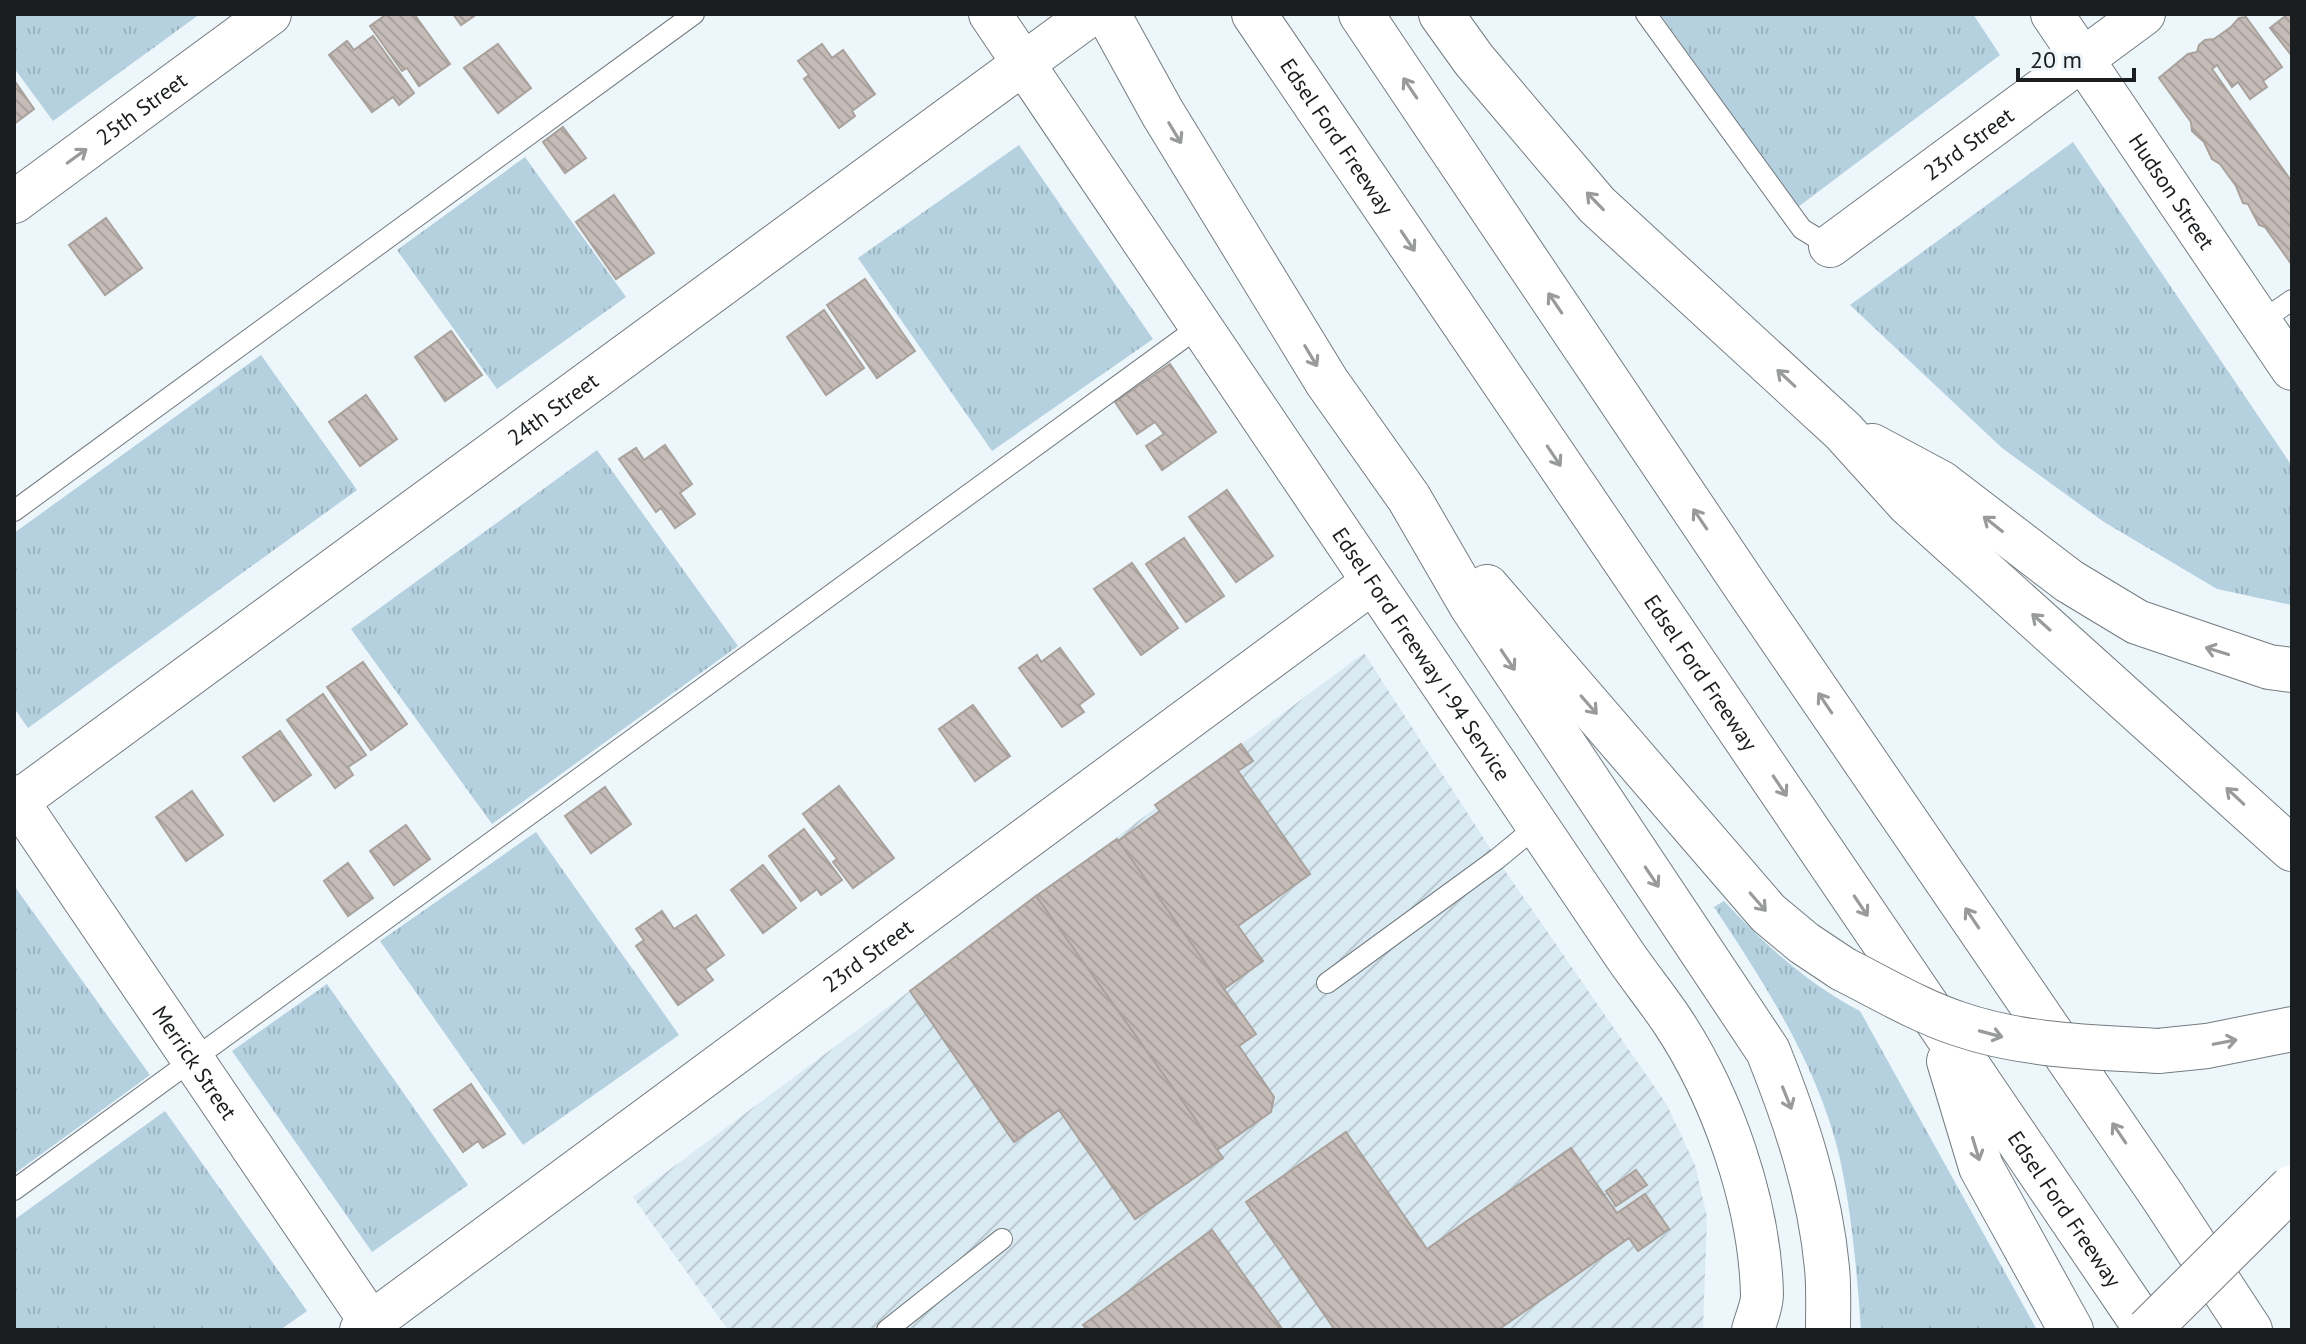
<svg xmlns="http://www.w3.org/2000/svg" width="2306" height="1344" viewBox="0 0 2306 1344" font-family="'PT Sans',sans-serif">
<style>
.industrial{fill:url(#industrial-furrows)}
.grass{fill:url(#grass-tufts)}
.building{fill:url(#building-back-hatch);stroke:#a9a19b;stroke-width:2}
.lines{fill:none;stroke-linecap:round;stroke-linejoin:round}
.service-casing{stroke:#747c81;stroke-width:22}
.minor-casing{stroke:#747c81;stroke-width:44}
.motorway-casing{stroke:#747c81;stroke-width:46}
.service{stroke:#fff;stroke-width:20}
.minor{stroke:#fff;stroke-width:42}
.motorway{stroke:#fff;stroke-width:44}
.motorway-bridge-casing{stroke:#747c81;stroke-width:46;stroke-linecap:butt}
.motorway-bridge{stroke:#fff;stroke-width:44}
.oneway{stroke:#989a9b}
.labels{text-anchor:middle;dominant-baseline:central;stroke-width:8;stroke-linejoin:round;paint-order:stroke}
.street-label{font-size:22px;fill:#1b1e20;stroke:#ecf6fb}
</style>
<defs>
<pattern id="industrial-furrows" width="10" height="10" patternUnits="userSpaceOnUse" patternTransform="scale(2)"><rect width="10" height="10" fill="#d9eaf3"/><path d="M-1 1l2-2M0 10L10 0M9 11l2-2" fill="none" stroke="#bac8d0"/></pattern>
<pattern id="grass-tufts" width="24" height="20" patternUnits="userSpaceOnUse" patternTransform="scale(2)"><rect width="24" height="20" fill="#b5d1e0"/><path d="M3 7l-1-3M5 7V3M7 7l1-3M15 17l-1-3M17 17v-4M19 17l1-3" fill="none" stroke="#9bb3c0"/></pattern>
<pattern id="building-back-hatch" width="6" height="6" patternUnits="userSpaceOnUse" patternTransform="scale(2)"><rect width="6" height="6" fill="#c5bcb7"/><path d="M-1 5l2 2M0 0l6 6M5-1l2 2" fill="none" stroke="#a9a19d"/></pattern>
</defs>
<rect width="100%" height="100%" fill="#ecf6fb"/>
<!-- industrial -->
<path class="industrial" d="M1364,653L1497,859L1667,1105L1695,1165L1707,1217L1703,1329L728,1330L633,1197Z"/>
<!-- grass -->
<g class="grass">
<path d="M14,14H200L53,121L14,68Z"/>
<path d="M1660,14H1973L2000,55L1798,207Z"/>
<path d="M2073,142L2292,466V605L2217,589L2104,522L2002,448L1850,305Z"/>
<path d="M1019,145L1153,339L992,451L858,258Z"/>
<path d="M525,157L626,297L497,389L397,250Z"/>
<path d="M261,355L357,490L28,728L14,708V533Z"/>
<path d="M597,450L738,646L492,824L351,629Z"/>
<path d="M536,832L679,1035L523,1145L380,941Z"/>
<path d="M15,887L150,1075L14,1174V888Z"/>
<path d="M1724,901C1765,945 1807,983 1860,1011L2037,1330H1861C1857,1273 1852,1215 1840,1159C1819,1067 1765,984 1714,907Z"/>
<path d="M327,984L468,1185L372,1252L232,1051Z"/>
<path d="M165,1111L307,1311L280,1330H14V1220Z"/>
</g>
<!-- building -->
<g class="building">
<path d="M387,14H414L450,64L419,86L407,68L402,71L370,26Z"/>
<path d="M453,14H477L461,25Z"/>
<path d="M2288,14H2292V56L2270,28Z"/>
<path d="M2246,17L2282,67L2263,81L2267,87L2250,99L2238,82L2232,87L2217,65L2212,69L2292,182V265L2265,227L2259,225L2248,204L2243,203L2236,186L2220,164L2212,159L2204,142L2192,131L2191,122L2159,78L2188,54L2197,52L2199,45L2205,40L2214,39L2231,27L2239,18Z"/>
<path d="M373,36L414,93L399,105L393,97L372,112L329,55L347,41L354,50Z"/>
<path d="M498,44L531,88L498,113L464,68Z"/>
<path d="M822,44L832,58L843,50L875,94L852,111L855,116L839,128L804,79L809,75L798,61Z"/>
<path d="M14,80L34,109L14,124Z"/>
<path d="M563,127L586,158L565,173L543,142Z"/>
<path d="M614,195L654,253L616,279L576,222Z"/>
<path d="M106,218L142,268L105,295L69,245Z"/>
<path d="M865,279L915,351L877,378L827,305Z"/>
<path d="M824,310L864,368L826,395L787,337Z"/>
<path d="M451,331L482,375L445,401L415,357Z"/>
<path d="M1170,364L1216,432L1162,470L1146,446L1164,434L1155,422L1137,434L1115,402Z"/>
<path d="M366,395L397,439L360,466L329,422Z"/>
<path d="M665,445L692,484L680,493L695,514L675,528L661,508L656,512L619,459L636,448L644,460Z"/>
<path d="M1227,490L1273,556L1236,582L1189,517Z"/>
<path d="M1184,538L1224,596L1186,622L1146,564Z"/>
<path d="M1132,563L1178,628L1141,655L1094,589Z"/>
<path d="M1060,648L1094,694L1079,705L1084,712L1062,727L1019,668L1037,655L1041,662Z"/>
<path d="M363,662L407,724L371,750L327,687Z"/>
<path d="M323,694L366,755L348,767L353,775L335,788L287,720Z"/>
<path d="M973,705L1010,756L975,781L939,729Z"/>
<path d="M280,731L311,775L274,801L243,757Z"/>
<path d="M1241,744L1253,761L1238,771L1310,874L1238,926L1263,961L1224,989L1118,841L1160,811L1155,805Z"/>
<path d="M839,786L894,858L853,888L833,862L837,859L803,814Z"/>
<path d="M605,787L631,824L591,853L565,816Z"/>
<path d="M192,791L223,835L186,861L156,817Z"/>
<path d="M406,825L430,859L394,885L370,851Z"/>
<path d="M804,829L842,880L821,895L817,889L801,901L769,856Z"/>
<path d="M1117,839L1256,1034L1239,1046L1274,1097L1271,1112L1217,1150L1036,896Z"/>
<path d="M348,863L373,898L348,916L324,881Z"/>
<path d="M763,865L796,908L763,933L731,890Z"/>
<path d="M1036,896L1223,1158L1135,1219L1059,1110L1014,1142L910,991Z"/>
<path d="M662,911L674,929L696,915L724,955L705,969L713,980L678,1005L636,946L644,940L636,929Z"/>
<path d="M471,1084L505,1134L483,1148L478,1141L463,1152L434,1110Z"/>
<path d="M1346,1132L1427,1249L1571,1148L1617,1213L1645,1194L1669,1229L1638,1251L1629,1238L1498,1330H1335L1246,1202Z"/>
<path d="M1636,1170L1647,1185L1616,1206L1606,1191Z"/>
<path d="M1212,1230L1283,1330H1087L1083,1325Z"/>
</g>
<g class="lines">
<defs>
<g id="service">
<path d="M1646,14L1802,229L1830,246"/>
<path d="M2260,322L2292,300"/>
<path d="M14,511L694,14"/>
<path d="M1327,983L1497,859L1537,826"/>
<path d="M14,1190L1200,326"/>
<path d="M887,1330L1002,1239"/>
</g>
<g id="minor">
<path id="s1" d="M990,14L1624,954C1639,976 1656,997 1671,1019C1722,1095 1760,1203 1762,1295C1762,1306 1756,1319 1753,1330"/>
<path id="s2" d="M2052,14L2292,369"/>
<path id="s3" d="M14,202L270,14"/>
<path id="s4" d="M1830,246L2144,14"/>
<path id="s5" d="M14,796L376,1330"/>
<path id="s6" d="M14,804L1091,14"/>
<path id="s7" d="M361,1330L1373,582"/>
</g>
<g id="motorway">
<path d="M1108,14L1162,112L1327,382L1409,498L1471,605L1768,1051C1796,1121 1820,1192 1827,1268C1829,1288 1828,1309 1828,1330"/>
<path id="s8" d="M1254,14L2147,1330"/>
<path d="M1361,14L1744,584L2163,1197L2250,1330"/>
<path d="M1441,14L1474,60L1597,205L1843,431L1909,504L2292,849"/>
<path d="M1872,446L1941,483L2069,581L2137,622L2269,667L2292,670"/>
<path d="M1487,587L1768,913L1804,943L1843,969"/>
<path d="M2158,1051L2207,1046L2292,1029"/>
<path d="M1949,1061L1981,1167L2071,1330"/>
</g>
</defs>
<!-- service casing -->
<use href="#service" class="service-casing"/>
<!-- minor casing -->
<use href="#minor" class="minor-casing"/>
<!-- motorway casing -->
<use href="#motorway" class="motorway-casing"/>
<!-- service -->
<use href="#service" class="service"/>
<!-- minor -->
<use href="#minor" class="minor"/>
<!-- motorway -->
<use href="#motorway" class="motorway"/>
<defs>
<g id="motorway-bridge">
<path d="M1843,969C1881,988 1919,1011 1959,1024C2023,1046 2091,1047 2158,1051"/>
<path d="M2148,1330L2292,1187"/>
</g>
</defs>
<!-- motorway-bridge casing -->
<use href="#motorway-bridge" class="motorway-bridge-casing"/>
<!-- motorway-bridge -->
<use href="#motorway-bridge" class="motorway-bridge"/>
</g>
<!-- one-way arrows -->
<defs><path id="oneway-shaft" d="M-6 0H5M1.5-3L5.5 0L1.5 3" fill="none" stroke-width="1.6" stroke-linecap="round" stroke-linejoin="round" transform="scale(2)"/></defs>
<g class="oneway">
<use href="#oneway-shaft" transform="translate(1410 88) rotate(-124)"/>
<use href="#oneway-shaft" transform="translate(1175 133) rotate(59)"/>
<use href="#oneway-shaft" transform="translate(77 156) rotate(-36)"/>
<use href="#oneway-shaft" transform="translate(1595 201) rotate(-134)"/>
<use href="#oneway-shaft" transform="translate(1408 241) rotate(56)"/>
<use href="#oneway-shaft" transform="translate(1555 303) rotate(-124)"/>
<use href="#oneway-shaft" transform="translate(1311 356) rotate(59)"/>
<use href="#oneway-shaft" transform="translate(1786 378) rotate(-137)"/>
<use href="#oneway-shaft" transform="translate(1554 456) rotate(56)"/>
<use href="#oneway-shaft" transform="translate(1700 519) rotate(-124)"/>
<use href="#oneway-shaft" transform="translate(1993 524) rotate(-142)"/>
<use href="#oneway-shaft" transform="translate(2041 622) rotate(-138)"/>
<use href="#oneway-shaft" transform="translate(2217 651) rotate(-163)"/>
<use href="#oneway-shaft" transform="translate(1508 660) rotate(56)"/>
<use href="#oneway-shaft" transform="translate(1825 703) rotate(-124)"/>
<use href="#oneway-shaft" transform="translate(1589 705) rotate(49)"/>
<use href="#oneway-shaft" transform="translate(1780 786) rotate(56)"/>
<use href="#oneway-shaft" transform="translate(2235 796) rotate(-137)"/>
<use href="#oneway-shaft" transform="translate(1652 877) rotate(56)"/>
<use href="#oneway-shaft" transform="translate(1758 902) rotate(49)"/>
<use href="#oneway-shaft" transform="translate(1861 906) rotate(56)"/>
<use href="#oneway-shaft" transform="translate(1972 918) rotate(-124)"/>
<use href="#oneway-shaft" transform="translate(1991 1034) rotate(15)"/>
<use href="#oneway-shaft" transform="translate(2225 1042) rotate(-11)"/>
<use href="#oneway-shaft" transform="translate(1787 1098) rotate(68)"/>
<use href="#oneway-shaft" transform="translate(2119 1133) rotate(-124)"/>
<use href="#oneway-shaft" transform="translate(1976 1149) rotate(73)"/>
</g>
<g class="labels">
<!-- street labels -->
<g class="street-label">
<text stroke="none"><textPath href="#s3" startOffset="158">25th Street</textPath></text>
<text stroke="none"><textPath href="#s8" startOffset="148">Edsel Ford Freeway</textPath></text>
<text stroke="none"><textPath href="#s4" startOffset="172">23rd Street</textPath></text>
<text stroke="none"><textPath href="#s2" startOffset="214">Hudson Street</textPath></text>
<text stroke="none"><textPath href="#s6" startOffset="668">24th Street</textPath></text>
<text stroke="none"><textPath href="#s1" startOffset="772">Edsel Ford Freeway I-94 Service</textPath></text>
<text stroke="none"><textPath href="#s8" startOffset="796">Edsel Ford Freeway</textPath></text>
<text stroke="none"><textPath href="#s7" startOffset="630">23rd Street</textPath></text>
<text stroke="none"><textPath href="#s5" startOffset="322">Merrick Street</textPath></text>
<text stroke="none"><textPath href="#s8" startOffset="1444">Edsel Ford Freeway</textPath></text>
</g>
</g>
<!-- border -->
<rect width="2306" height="1344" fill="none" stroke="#1b1e20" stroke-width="32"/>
<!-- scale -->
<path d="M2018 68v12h116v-12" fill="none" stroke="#1b1e20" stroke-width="4"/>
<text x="2030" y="68" font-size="24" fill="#1b1e20" stroke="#ecf6fb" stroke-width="6" paint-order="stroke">20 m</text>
</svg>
